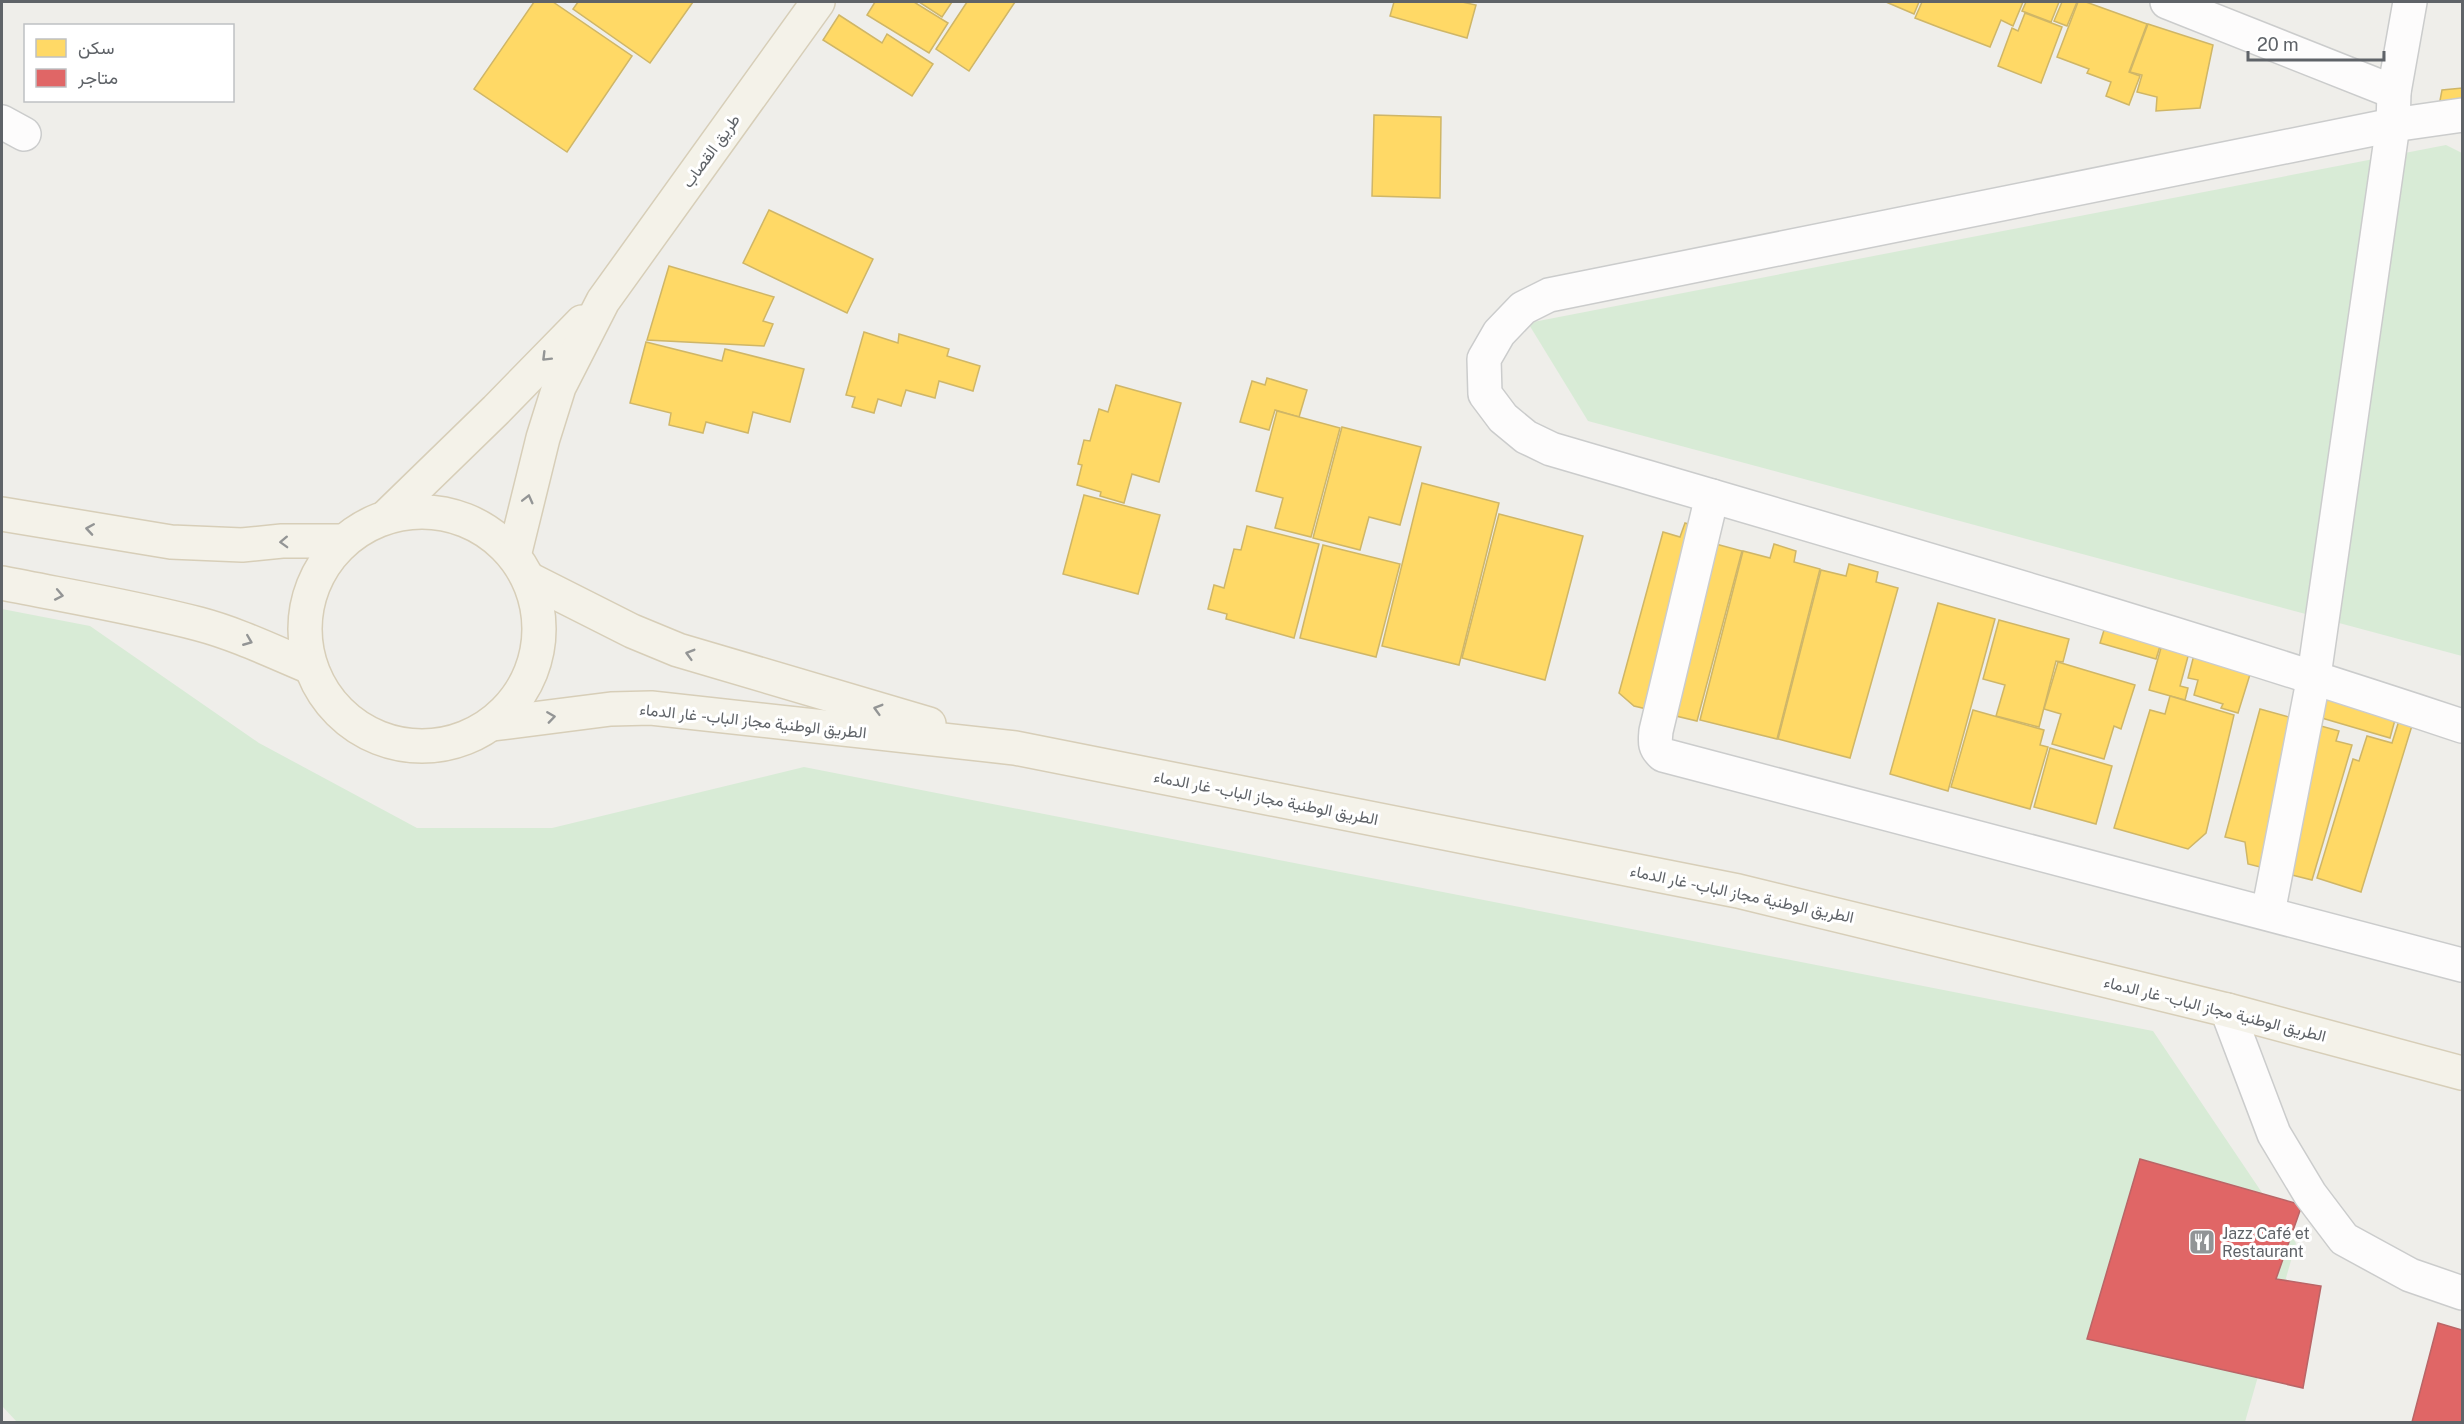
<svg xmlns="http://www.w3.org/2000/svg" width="2464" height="1424" viewBox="0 0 2464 1424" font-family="'Public Sans',Vazirmatn,sans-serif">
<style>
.green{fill:#d8ebd6}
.homes{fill:#ffd966;stroke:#cfb667;stroke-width:1.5}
.shops{fill:#e06666;stroke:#b96567;stroke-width:1.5}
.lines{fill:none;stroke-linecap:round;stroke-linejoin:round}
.minor-casing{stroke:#cbcccc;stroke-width:36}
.major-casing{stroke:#d7ceb8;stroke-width:36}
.minor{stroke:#fdfcfc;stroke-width:33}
.major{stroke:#f4f2e9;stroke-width:33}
.oneway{stroke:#939595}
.labels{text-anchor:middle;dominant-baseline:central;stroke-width:6;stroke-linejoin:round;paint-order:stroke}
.street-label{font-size:16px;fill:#5f6368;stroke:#fff}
.poi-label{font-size:16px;fill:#5f6368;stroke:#fff;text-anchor:start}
</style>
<rect width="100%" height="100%" fill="#efeeea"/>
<!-- green -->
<g class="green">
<path d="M2446,145L2462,153V656L1588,421L1528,323Z"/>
<path d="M2,609L90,626L259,743L417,828H552L804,767L2153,1031L2296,1243L2245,1422H17L2,1406Z"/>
</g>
<!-- homes -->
<g class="homes">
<path d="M534,2H553L632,56L567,152L474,89Z"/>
<path d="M578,2H693L650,63L573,9Z"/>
<path d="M875,2H914L948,23L929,53L867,15Z"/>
<path d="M919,2H952L942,17Z"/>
<path d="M967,2H1015L969,71L936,49Z"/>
<path d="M1394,2H1462L1476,5L1467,38L1390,16Z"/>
<path d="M1886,2H1919L1914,14Z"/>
<path d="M1922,2H2023L2013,26L2001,20L1990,47L1915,18Z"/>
<path d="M2026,2H2059L2051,22L2022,11Z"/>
<path d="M2062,2H2077L2067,26L2054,21Z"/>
<path d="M2078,2H2086L2147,24L2129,72L2140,76L2129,105L2106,96L2111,82L2087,73L2089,69L2057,57Z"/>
<path d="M2025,13L2062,27L2041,83L1998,66L2012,28L2018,31Z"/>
<path d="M839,15L882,43L887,34L933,64L912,96L823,40Z"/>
<path d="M2148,24L2213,45L2200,108L2156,111L2157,97L2137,92L2142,75L2130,72Z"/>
<path d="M2462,88V123L2438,111L2442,90Z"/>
<path d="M1374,115L1441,117L1440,198L1372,196Z"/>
<path d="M769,210L873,259L847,313L743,263Z"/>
<path d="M669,266L774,297L763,321L773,324L764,346L647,340Z"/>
<path d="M864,332L898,343L899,334L949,349L947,356L980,366L973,391L939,381L935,398L906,390L901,406L878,399L874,413L852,407L855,397L846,395Z"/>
<path d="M646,342L722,361L725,349L804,369L790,422L753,412L748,433L706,422L703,433L669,425L671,413L630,403Z"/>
<path d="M1267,378L1307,390L1299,417L1275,410L1269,430L1240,422L1252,381L1265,385Z"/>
<path d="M1116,385L1181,403L1159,482L1132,474L1124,503L1100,496L1101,492L1077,485L1082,465L1078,464L1084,440L1090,441L1099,409L1108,412Z"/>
<path d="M1277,411L1340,428L1311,537L1275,528L1283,498L1256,491Z"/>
<path d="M1342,427L1421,447L1400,525L1369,517L1360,550L1313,538Z"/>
<path d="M1422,483L1499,503L1459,665L1382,646Z"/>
<path d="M1084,495L1160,515L1138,594L1063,574Z"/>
<path d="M1499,514L1583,536L1545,680L1462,658Z"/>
<path d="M1685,523L1715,532L1712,543L1742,551L1697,721L1634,706L1619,693L1663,532L1680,537Z"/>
<path d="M1247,526L1319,544L1294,638L1226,619L1227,614L1208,609L1214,585L1224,588L1234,549L1241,550Z"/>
<path d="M1774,544L1796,551L1794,562L1820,569L1777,739L1700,720L1743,551L1770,558Z"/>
<path d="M1323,545L1400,564L1376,657L1300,638Z"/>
<path d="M1849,564L1878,572L1876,582L1898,588L1850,758L1778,739L1821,570L1846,576Z"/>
<path d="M1938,603L1995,619L1948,791L1890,774Z"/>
<path d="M1999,620L2069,639L2063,662L2056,661L2039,727L1996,716L2005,685L1983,679Z"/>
<path d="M2105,627L2161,643L2156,659L2100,643Z"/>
<path d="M2163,641L2190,649L2180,686L2188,688L2185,700L2149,690Z"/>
<path d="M2195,651L2252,668L2238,713L2221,708L2223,704L2194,695L2198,680L2188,678Z"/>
<path d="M2058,662L2135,685L2121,729L2114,726L2104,759L2052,744L2061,714L2044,709Z"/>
<path d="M2300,680L2398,709L2390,738L2291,709Z"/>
<path d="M2170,696L2234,715L2206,833L2188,849L2114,828L2150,710L2165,714Z"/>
<path d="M2260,709L2339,731L2336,741L2352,745L2312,880L2248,864L2245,842L2225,837Z"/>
<path d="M1973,710L2044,730L2040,745L2048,747L2030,809L1951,787Z"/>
<path d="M2401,714L2414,719L2361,892L2317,878L2353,759L2359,761L2367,736L2392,743Z"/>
<path d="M2050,748L2112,766L2096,824L2034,807Z"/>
</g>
<!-- shops -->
<g class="shops">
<path d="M2140,1159L2302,1205L2276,1279L2321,1286L2303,1388L2087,1339Z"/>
<path d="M2438,1323L2462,1330V1422H2412Z"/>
</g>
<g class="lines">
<defs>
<g id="minor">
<path d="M2167,2L2394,92"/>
<path d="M2462,115L2393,125L1549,295L1523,308L1499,333L1484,359L1485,394L1503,418L1526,437L1551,449C1855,538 2161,626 2462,726"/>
<path d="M2,122L24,134"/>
<path d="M1712,496L1656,731C1655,742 1654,747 1663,755L2462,965"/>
<path d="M2268,913L2314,676L2393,125L2394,92L2410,2"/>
<path d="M2227,1010L2274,1134L2310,1194L2344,1239L2410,1275L2462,1293"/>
</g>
<g id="major">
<circle cx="422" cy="629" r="117"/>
<path d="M2,514L171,542L242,545L282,541H342"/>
<path d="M388,515L496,410L582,322"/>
<path d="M514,556L543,438L559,387L603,301L818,2"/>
<path d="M529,579L632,631L678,650L929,724"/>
<path d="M2,583C67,596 134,607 199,624C237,634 274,652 310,667"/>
<path d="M493,724L611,709L651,708L1015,748L1738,891L2227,1010L2462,1073"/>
</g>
</defs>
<!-- minor casing -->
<use href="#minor" class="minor-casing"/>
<!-- major casing -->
<use href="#major" class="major-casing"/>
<!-- minor -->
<use href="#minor" class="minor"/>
<!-- major -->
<use href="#major" class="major"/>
</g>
<!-- one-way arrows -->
<defs><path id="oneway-chevron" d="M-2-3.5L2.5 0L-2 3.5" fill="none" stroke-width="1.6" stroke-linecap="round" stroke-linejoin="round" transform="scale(1.5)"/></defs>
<g class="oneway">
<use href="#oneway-chevron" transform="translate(546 357) rotate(135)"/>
<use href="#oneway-chevron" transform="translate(528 499) rotate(-76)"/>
<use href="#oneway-chevron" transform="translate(90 529) rotate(-171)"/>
<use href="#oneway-chevron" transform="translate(284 542) rotate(178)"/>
<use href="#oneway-chevron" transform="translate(59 595) rotate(11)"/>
<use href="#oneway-chevron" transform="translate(248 641) rotate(22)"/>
<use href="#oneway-chevron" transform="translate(690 654) rotate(-164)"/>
<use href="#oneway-chevron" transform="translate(878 709) rotate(-164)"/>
<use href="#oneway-chevron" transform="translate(551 717) rotate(-8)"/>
</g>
<!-- icons -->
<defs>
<symbol id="restaurant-square" viewBox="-11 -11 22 22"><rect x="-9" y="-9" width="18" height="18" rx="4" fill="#919496" stroke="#fff"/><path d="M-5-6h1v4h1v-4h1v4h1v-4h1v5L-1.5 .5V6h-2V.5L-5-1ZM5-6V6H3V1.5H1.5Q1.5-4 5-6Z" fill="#fff"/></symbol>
</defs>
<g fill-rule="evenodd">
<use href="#restaurant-square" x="2187" y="1227" width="30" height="30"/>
</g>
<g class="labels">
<!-- street labels -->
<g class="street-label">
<text transform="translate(711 151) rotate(-54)">طريق القصاب</text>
<text transform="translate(753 721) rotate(6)">الطريق الوطنية مجاز الباب - غار الدماء</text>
<text transform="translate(1266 798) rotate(11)">الطريق الوطنية مجاز الباب - غار الدماء</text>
<text transform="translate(1742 894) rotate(12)">الطريق الوطنية مجاز الباب - غار الدماء</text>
<text transform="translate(2215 1009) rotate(14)">الطريق الوطنية مجاز الباب - غار الدماء</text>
</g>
<!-- poi labels -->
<g class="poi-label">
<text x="2222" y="1233">Jazz Café et<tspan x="2222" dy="18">Restaurant</tspan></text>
</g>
</g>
<!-- border -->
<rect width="2464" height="1424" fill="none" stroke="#5f6368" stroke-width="6"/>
<!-- legend -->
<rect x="24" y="24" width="210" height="78" fill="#ffffff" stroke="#bfc1c3" stroke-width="1.5"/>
<rect x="36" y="39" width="30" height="18" fill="#ffd966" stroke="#bfc1c3" stroke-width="1.5"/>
<text x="78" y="54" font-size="18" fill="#5f6368">سكن</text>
<rect x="36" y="69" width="30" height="18" fill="#e06666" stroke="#bfc1c3" stroke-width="1.5"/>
<text x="78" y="84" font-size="18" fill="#5f6368">متاجر</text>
<!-- scale -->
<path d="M2248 51v9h136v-9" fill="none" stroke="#5f6368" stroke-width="3"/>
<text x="2257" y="51" font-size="18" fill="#5f6368" stroke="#ffffff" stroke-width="4.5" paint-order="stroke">20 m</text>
</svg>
